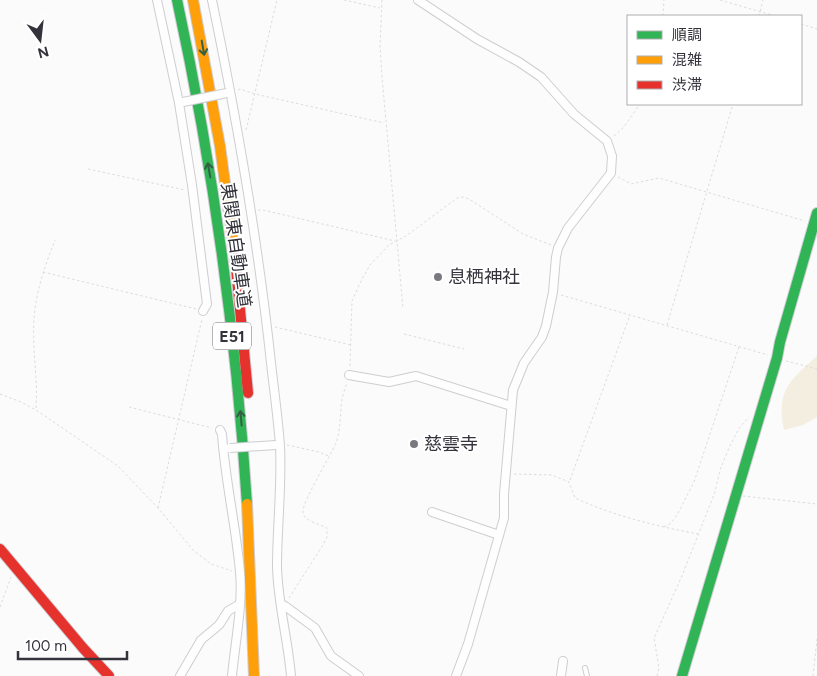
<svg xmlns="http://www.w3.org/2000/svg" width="817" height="676" viewBox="0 0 817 676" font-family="Figtree,'Noto Sans JP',sans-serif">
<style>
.green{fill:#f4eee1}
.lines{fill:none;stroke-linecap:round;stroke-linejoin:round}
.lane-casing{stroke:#cecdd2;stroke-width:6}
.street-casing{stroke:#cecdd2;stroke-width:10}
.fast-casing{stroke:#cecdd2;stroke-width:12}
.slow-casing{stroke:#cecdd2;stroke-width:12}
.jam-casing{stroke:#cecdd2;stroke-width:12}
.path{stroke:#dcdcdc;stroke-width:1;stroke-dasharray:2.5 2.5;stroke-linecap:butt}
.lane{stroke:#fefefe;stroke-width:4}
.street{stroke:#fefefe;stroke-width:8}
.fast{stroke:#30b455;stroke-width:10}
.slow{stroke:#ff9f0a;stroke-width:10}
.jam{stroke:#e5322d;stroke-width:10}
.street-bridge-casing{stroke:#cecdd2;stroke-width:10;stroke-linecap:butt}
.street-bridge{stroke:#fefefe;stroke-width:8}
.oneway{stroke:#336045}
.poi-dot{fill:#7a797f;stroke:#fff;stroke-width:2}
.labels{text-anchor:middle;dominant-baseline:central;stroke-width:4;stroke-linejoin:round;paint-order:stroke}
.shield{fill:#fff;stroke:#717076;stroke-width:1}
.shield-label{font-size:16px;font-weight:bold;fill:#34333c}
.street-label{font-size:18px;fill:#34333c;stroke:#fff}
.poi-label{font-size:18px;fill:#34333c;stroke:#fff;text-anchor:start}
</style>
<rect width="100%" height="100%" fill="#fbfbfb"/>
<!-- green -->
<path class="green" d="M817,356V417L803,425L784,430C776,391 789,381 817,356Z"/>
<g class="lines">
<defs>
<path id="lane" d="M585,668L587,676"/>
<g id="street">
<path d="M157,0L179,103L192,185L207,304L203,311"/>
<path d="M212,0C237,120 258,241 271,363C274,390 278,418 280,446C282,486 277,527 277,567C278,604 288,640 291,676"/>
<path d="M418,0L477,39L519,62L541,77L574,114L607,141L612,156L611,173L568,228L558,248L556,257L553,292L546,326L542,337L524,363L513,390L504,494V518L468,644L456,676"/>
<path d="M349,375L389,382L416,376L511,406"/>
<path d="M220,430L222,434C225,480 236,526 240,572C243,605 235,643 232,676"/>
<path d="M432,512L499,535"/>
<path d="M281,604L285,606L315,628L331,656L359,676"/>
<path d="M180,676L201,640L219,625L228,611L240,604"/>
<path d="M561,676L563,661"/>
</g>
<g id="fast">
<path d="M177,0C213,166 236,334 247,504"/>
<path d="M682,676L777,358L780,342L817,213"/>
</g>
<g id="slow">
<path d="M193,0L220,146L235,257"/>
<path d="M247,504L254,676"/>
</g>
<g id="jam">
<path d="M235,257L248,393"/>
<path d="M0,549L83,648L109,676"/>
</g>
</defs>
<!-- lane casing -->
<use href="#lane" class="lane-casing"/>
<!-- street casing -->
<use href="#street" class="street-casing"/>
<!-- fast casing -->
<use href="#fast" class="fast-casing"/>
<!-- slow casing -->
<use href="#slow" class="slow-casing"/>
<!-- jam casing -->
<use href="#jam" class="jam-casing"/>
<!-- path -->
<g class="path">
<path d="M344,0L380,8"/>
<path d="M382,0L380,46L382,77L403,308"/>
<path d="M720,0L775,16"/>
<path d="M663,16L664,0"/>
<path d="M759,16L763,0"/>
<path d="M801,24L817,29"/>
<path d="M238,90L240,89L255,94L384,123"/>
<path d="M246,130L277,0"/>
<path d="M614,136L623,128L640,104"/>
<path d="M88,169L185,190"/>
<path d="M618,177L631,184L659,178L805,221"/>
<path d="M258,210H263L395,241"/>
<path d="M43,272L196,309"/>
<path d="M561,295L768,355"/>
<path d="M667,325L733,104"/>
<path d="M275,327L351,345"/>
<path d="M404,334L464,349"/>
<path d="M786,361L817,369"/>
<path d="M350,366L352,301L362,279L370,265L389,245L406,236L457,198L463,197L469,199L523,234L551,245"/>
<path d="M0,394L21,402L36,410L118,466L158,508L193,550L211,564L232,571"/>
<path d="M129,407L212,428"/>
<path d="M36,408C38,378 32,348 34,319C36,291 45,266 55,240"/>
<path d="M287,445L319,452L329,456"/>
<path d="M514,474L552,475L569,482L575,498C614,516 656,526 698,534"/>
<path d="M570,480L630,315"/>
<path d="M743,496L817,504"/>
<path d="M158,508L202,319"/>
<path d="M664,527L671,523L677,515L694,482L739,347"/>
<path d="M289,598L323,545L327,537V528C320,524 303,521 303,512C302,502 330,457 336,443C340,431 340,421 341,409C341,400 344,391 347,383"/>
<path d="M0,607L11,577"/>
<path d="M657,676L659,668L654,638L682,576L715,492L720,470L729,448L739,428L749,417"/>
<path d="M813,676L817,639"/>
</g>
<!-- lane -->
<use href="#lane" class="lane"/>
<!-- street -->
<use href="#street" class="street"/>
<!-- fast -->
<use href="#fast" class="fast"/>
<!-- slow -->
<use href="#slow" class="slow"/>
<!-- jam -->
<use href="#jam" class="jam"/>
<defs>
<g id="street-bridge">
<path d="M183,102L227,93"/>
<path d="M230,448L276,445"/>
</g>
</defs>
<!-- street-bridge casing -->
<use href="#street-bridge" class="street-bridge-casing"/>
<!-- street-bridge -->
<use href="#street-bridge" class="street-bridge"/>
</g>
<!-- one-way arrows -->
<defs><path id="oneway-shaft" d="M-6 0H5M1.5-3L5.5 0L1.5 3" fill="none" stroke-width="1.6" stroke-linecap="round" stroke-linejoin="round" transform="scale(1.25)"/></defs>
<g class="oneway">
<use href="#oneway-shaft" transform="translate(203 48) rotate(80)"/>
<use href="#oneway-shaft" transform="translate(209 170) rotate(-100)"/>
<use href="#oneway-shaft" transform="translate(241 418) rotate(-95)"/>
</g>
<!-- markers -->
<g class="poi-dot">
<circle cx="438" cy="277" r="5"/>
<circle cx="414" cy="444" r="5"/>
</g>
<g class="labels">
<!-- shield labels -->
<rect class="shield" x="213" y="322.5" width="38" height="27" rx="4"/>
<g class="shield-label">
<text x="232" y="336">E51</text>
</g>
<!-- street labels -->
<g class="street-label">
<text transform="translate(236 245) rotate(82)">東関東自動車道</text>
</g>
<!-- poi labels -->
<g class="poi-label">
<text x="448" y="277">息栖神社</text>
<text x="424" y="444">慈雲寺</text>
</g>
</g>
<!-- legend -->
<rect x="627" y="15" width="175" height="90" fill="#ffffff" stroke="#aeadb1"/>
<rect x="637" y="31" width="25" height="8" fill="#30b455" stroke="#aeadb1"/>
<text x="672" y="40" font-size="15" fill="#34333c">順調</text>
<rect x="637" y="56" width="25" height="8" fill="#ff9f0a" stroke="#aeadb1"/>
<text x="672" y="65" font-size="15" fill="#34333c">混雑</text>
<rect x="637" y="81" width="25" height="8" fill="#e5322d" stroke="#aeadb1"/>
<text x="672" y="90" font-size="15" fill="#34333c">渋滞</text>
<!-- north arrow -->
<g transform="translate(40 40) rotate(165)" stroke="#ffffff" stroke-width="4" paint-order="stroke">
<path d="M0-4L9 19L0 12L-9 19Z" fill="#34333c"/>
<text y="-8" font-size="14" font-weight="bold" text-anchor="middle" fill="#34333c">N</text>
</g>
<!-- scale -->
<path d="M18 651v8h109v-8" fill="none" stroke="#34333c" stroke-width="2.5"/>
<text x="25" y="651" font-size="15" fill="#34333c" stroke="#ffffff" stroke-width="4" paint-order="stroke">100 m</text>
</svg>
